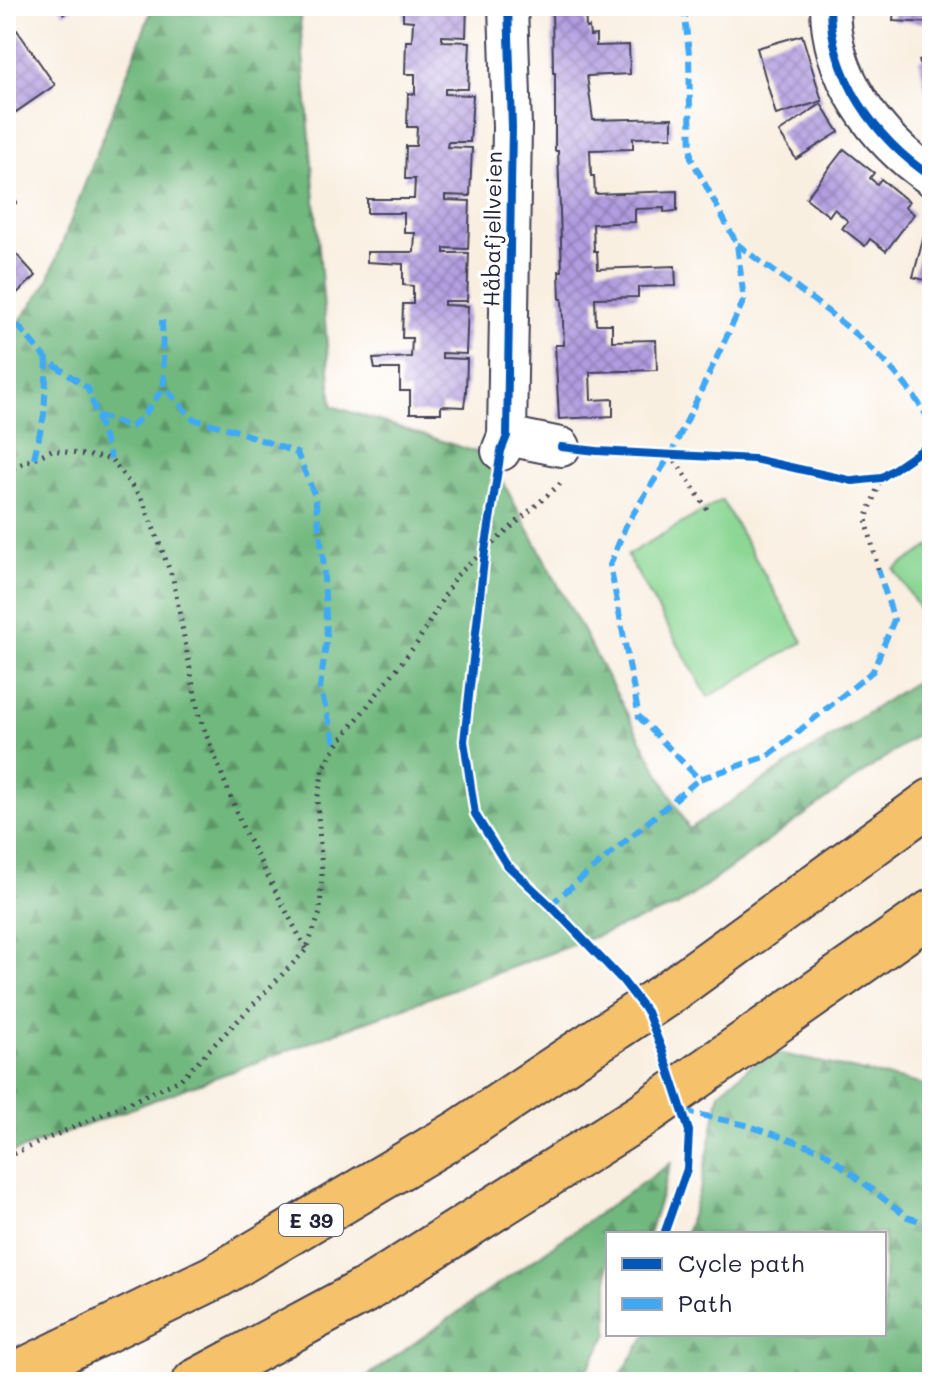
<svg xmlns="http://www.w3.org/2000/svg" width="938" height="1388" viewBox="0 0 938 1388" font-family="Mali,sans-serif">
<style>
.forest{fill:url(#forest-firs);stroke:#4a6d5c;stroke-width:2}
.garden{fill:#8cd794;stroke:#577c68;stroke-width:2}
.building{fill:url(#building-cross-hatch)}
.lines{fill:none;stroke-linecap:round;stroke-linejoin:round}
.minor-casing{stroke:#424154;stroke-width:42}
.highway-casing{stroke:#424154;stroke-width:48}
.path{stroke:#424154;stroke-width:5;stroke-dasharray:2 6;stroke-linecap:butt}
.minor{stroke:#fff;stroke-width:38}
.highway{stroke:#f5c16b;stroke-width:44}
.quiet{stroke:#3fa9f5;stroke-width:6;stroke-dasharray:12 6;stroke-linecap:butt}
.cycleway-casing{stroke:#fff;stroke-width:13}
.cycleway{stroke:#0057b8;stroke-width:8}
.labels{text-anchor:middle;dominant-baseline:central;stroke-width:7;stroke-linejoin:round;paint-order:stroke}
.shield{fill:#fff;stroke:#646476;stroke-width:2}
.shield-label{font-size:20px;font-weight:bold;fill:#22223b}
.street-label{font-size:22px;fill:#22223b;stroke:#fff}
</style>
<defs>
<pattern id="forest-firs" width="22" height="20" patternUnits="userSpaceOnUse" patternTransform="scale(2)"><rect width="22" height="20" fill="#71b87e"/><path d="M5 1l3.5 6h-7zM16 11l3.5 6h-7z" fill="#5c9568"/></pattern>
<pattern id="building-cross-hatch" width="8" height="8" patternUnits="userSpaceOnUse" patternTransform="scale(2)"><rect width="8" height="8" fill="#b29ce0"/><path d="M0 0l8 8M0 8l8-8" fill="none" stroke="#907fb7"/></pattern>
</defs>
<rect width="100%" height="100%" fill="#fff"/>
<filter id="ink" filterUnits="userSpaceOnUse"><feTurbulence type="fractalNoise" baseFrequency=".0125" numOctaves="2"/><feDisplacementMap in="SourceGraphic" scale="16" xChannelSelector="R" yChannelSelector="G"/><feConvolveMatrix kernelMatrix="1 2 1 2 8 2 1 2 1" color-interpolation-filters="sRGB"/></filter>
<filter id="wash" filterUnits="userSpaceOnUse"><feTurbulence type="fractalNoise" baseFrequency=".006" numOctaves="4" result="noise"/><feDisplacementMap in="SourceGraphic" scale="32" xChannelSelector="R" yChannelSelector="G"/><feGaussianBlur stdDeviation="1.8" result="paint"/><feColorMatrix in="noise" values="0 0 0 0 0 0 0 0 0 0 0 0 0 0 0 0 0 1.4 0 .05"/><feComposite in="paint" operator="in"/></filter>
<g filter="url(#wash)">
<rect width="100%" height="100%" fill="#f9efe1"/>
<!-- forest -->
<g class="forest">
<path d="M153,6H299L332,406L489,456L689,829L932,671V724L677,906L6,1155V340L47,283Z"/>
<path d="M768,1051L925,1085L932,1079V1382H616L647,1334H884V1234H685L701,1186L720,1092Z"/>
<path d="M671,1163L649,1234H608V1334L580,1382H359Z"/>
</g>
<!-- garden -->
<g class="garden">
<path d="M722,500L803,642L708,697L627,555Z"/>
<path d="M932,545V629L894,569Z"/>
</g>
<g id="blocks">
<!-- building -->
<g class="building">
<path d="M59,6H75L64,14Z"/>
<path d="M403,6H467L466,37L442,36V41L470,42L468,89H445V94L473,95L470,142H448L447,147L472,148L470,196L445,195V200L470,201L468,249L444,248V253H469L467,301H444V305L468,306L466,354L442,353V358L467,359L466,392L464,407L441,406V413H410V391H400V369H375L373,359L411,357L412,338H402L403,304H413V286L403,285V264L367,262V252H414L415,233H404V213H367V199H414L415,179H405L406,146H416L417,127H407L408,93L415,94V74H405L406,41H412L413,21L403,20Z"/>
<path d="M552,6H585L586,28L589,27L590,36L596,35V46L629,45L630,74L587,76L593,120L672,118V137L633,138V149L590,150L591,176H594L595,194L677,191V211L664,212V208L635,209V222L593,224L594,251H597L598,269L675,266L676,286L638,287V297L595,298L596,324H612V341L656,340L657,370L590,372L591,400L613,399V416L559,419L555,345H564L562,299H560L559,271H562L558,151H555V73H553Z"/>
<path d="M894,6H932V23L893,21Z"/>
<path d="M17,30L55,85L16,112L6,98V37Z"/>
<path d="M802,35L822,101L776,115L757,48Z"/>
<path d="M932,56V114H931L919,60Z"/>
<path d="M821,104L839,132L796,159L779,132Z"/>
<path d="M844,149L874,173L870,178L877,184L881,179L909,202L905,207L914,214L886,251L870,239L865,246L842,228L848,221L834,209L829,216L806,198Z"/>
<path d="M6,186L17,203L6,210Z"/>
<path d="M929,217H932V282L913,277Z"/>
<path d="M9,246L36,276L6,303V248Z"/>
</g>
</g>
</g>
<g filter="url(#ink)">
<use href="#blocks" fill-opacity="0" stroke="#424154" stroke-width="2"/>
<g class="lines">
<defs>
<g id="minor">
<path d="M830,6C830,76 875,139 932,177"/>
<path d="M507,436L561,447"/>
<path d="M501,451L507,436L512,127L508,6"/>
</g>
<g id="highway">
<path d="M6,1379L215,1277L458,1133L668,993L932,801"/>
<path d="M195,1382L364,1291L644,1114L932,912"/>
</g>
</defs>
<!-- minor casing -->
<use href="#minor" class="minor-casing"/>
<!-- highway casing -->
<use href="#highway" class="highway-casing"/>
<!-- path -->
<g class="path">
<path d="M671,454L707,509"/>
<path d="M6,471L52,450L111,459L143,501L173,579L199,716L244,831L306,949"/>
<path d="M878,569L866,519L881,478"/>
<path d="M6,1157L180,1080L306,950L320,913L322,871L317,801L323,769L336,746L417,643L456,576L561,483"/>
</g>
<!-- minor -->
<use href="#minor" class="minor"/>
<!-- highway -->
<use href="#highway" class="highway"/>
<!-- quiet -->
<g class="quiet">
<path d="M684,6L689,54L691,158L737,244L744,300L671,454L626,525L610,565L639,717L699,779L768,756L873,671L894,620L878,569"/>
<path d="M737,244C805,296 893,349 932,426"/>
<path d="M6,311L47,360L88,388L111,459"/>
<path d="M162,320L164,387L193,419L234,430L297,453L315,496L323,558L327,636L320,688L336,746"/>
<path d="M97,415L131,427L144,415L164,387"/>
<path d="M34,458L44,415L47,360"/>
<path d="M550,905L699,779"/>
<path d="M683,1111L746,1125L823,1151L907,1217L932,1225"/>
</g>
<defs>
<g id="cycleway">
<path d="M508,6L512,127L507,436L501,451L485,551L464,741L475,814L506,864L550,905L623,981L647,1012L663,1052L689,1131L687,1169L664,1234"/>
<path d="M830,6C830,76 875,139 932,177"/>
<path d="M561,447L597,451L754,459L853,481L881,478L932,443"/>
</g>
</defs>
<!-- cycleway casing -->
<use href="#cycleway" class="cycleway-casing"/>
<!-- cycleway -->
<use href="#cycleway" class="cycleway"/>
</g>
</g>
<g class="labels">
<!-- shield labels -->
<rect class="shield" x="279" y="1204" width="64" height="32" rx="6"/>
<g class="shield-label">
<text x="311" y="1220">E 39</text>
</g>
<!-- street labels -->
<g class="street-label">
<text transform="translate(492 229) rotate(-89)">Håbafjellveien</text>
</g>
</g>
<!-- margin -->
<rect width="938" height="1388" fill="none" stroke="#fff" stroke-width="32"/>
<!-- legend -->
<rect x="606" y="1232" width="280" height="104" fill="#ffffff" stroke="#a7a7b1" stroke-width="2"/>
<rect x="622" y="1258" width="40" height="12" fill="#0057b8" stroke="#a7a7b1" stroke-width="2"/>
<text x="678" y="1272" font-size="24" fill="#22223b">Cycle path</text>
<rect x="622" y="1298" width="40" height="12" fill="#3fa9f5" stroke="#a7a7b1" stroke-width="2"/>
<text x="678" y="1312" font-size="24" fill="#22223b">Path</text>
</svg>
